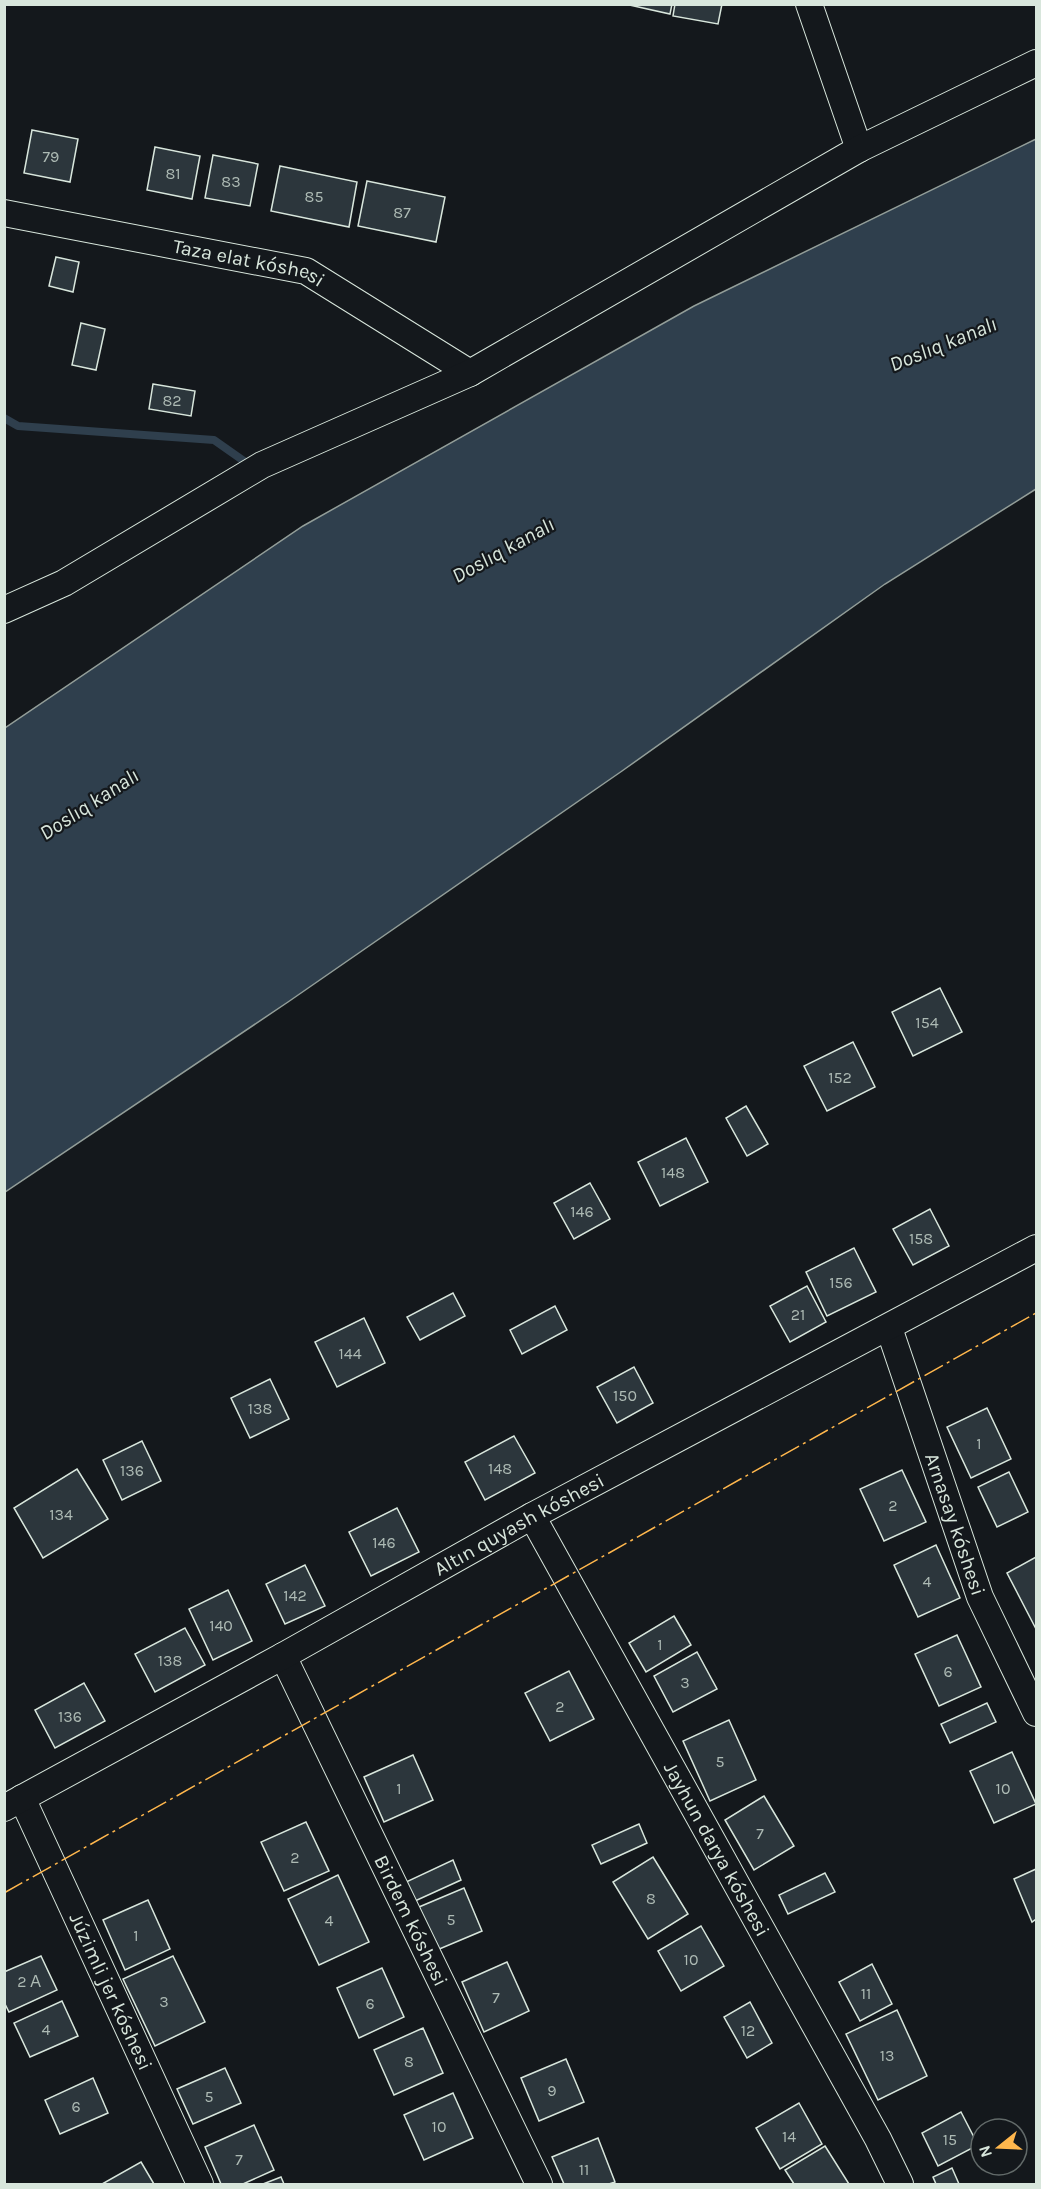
<svg xmlns="http://www.w3.org/2000/svg" width="1041" height="2189" viewBox="0 0 1041 2189" font-family="Karla,sans-serif">
<style>
.water{fill:#2f3f4d;stroke:#939e99;stroke-width:1.5}
.lines{fill:none;stroke-linecap:round;stroke-linejoin:round}
.stream{stroke:#2f3f4d;stroke-width:8}
.building{fill:#2c363c;stroke:#d8e6dc;stroke-width:1.5}
.street-casing{stroke:#d8e6dc;stroke-width:28}
.street{stroke:#14181c;stroke-width:26}
.power{stroke:#ffb74d;stroke-width:1.5;stroke-dasharray:21 4.5 3 4.5;stroke-linecap:butt}
.labels{text-anchor:middle;dominant-baseline:central;stroke-width:4.5;stroke-linejoin:round;paint-order:stroke}
.number-label{font-size:16px;fill:#adbab4}
.street-label{font-size:20px;fill:#d8e6dc;stroke:#14181c}
.water-label{font-size:21px;font-style:italic;fill:#d8e6dc;stroke:#14181c}
</style>
<rect width="100%" height="100%" fill="#14181c"/>
<!-- water -->
<path class="water" d="M1036,139V489L885,584L622,771L288,1002L5,1192V728L303,526L694,306Z"/>
<g class="lines">
<!-- stream -->
<path class="stream" d="M4,418L18,426L214,440L251,466"/>
</g>
<!-- building -->
<g class="building">
<path d="M625,4H672L670,14Z"/>
<path d="M675,4H722L718,24L673,16Z"/>
<path d="M32,130L78,139L70,182L24,173Z"/>
<path d="M155,147L200,156L192,199L147,190Z"/>
<path d="M213,155L258,164L250,206L205,198Z"/>
<path d="M280,166L357,182L349,227L271,211Z"/>
<path d="M367,181L445,197L436,242L358,226Z"/>
<path d="M56,257L79,262L73,292L49,286Z"/>
<path d="M81,323L105,329L96,370L72,365Z"/>
<path d="M153,384L195,391L191,416L149,409Z"/>
<path d="M940,988L962,1032L913,1056L892,1012Z"/>
<path d="M853,1042L875,1087L827,1111L804,1066Z"/>
<path d="M746,1106L768,1144L747,1156L726,1118Z"/>
<path d="M686,1138L708,1182L660,1206L638,1162Z"/>
<path d="M590,1183L610,1219L574,1239L554,1203Z"/>
<path d="M930,1209L949,1246L913,1265L893,1229Z"/>
<path d="M854,1248L876,1292L827,1316L806,1272Z"/>
<path d="M807,1286L826,1322L790,1342L770,1306Z"/>
<path d="M453,1293L465,1316L420,1340L407,1317Z"/>
<path d="M555,1306L567,1330L522,1354L510,1330Z"/>
<path d="M364,1318L385,1363L337,1387L315,1342Z"/>
<path d="M634,1367L653,1403L617,1423L597,1387Z"/>
<path d="M270,1379L289,1419L250,1438L231,1398Z"/>
<path d="M987,1408L1011,1459L971,1478L947,1427Z"/>
<path d="M514,1436L535,1473L485,1500L465,1462Z"/>
<path d="M142,1441L161,1481L122,1500L103,1460Z"/>
<path d="M77,1469L108,1519L43,1558L14,1508Z"/>
<path d="M902,1470L926,1522L884,1541L860,1489Z"/>
<path d="M1009,1472L1028,1512L997,1527L978,1487Z"/>
<path d="M397,1508L419,1552L371,1576L349,1532Z"/>
<path d="M936,1545L960,1598L918,1617L894,1565Z"/>
<path d="M1036,1557V1629L1007,1573Z"/>
<path d="M305,1565L325,1606L285,1624L266,1584Z"/>
<path d="M228,1590L252,1641L213,1660L189,1609Z"/>
<path d="M674,1616L691,1645L646,1672L629,1643Z"/>
<path d="M185,1628L205,1665L155,1692L135,1654Z"/>
<path d="M957,1635L981,1687L939,1706L915,1654Z"/>
<path d="M697,1652L717,1689L673,1712L654,1676Z"/>
<path d="M569,1671L594,1719L550,1741L525,1693Z"/>
<path d="M84,1683L105,1721L55,1748L35,1710Z"/>
<path d="M987,1703L996,1722L950,1743L941,1724Z"/>
<path d="M729,1720L756,1780L710,1801L683,1741Z"/>
<path d="M1012,1752L1036,1804L994,1823L970,1771Z"/>
<path d="M413,1755L433,1800L384,1822L364,1777Z"/>
<path d="M764,1796L794,1846L754,1870L725,1820Z"/>
<path d="M306,1822L329,1871L284,1891L261,1842Z"/>
<path d="M639,1824L647,1843L601,1864L592,1845Z"/>
<path d="M653,1857L688,1914L648,1939L613,1882Z"/>
<path d="M453,1860L461,1880L415,1901L406,1882Z"/>
<path d="M1036,1869V1919L1032,1922L1014,1879Z"/>
<path d="M825,1873L835,1892L788,1914L779,1895Z"/>
<path d="M338,1875L369,1942L319,1965L288,1899Z"/>
<path d="M464,1888L482,1931L437,1950L419,1907Z"/>
<path d="M148,1900L170,1949L125,1970L103,1920Z"/>
<path d="M701,1926L724,1966L681,1991L658,1951Z"/>
<path d="M41,1956L57,1990L9,2012L4,2002V1972Z"/>
<path d="M173,1956L205,2022L155,2046L123,1979Z"/>
<path d="M507,1962L529,2011L484,2032L462,1982Z"/>
<path d="M872,1964L892,2004L860,2021L839,1982Z"/>
<path d="M382,1968L404,2017L359,2038L337,1988Z"/>
<path d="M62,2001L78,2036L30,2057L14,2023Z"/>
<path d="M750,2002L772,2043L747,2058L724,2017Z"/>
<path d="M897,2010L927,2076L878,2100L846,2034Z"/>
<path d="M423,2028L443,2073L394,2095L374,2050Z"/>
<path d="M566,2059L584,2102L539,2121L521,2078Z"/>
<path d="M225,2068L241,2103L193,2124L177,2089Z"/>
<path d="M93,2078L108,2113L60,2134L45,2100Z"/>
<path d="M453,2093L473,2138L424,2160L404,2115Z"/>
<path d="M799,2103L822,2144L780,2169L756,2128Z"/>
<path d="M961,2112L978,2145L938,2166L922,2133Z"/>
<path d="M254,2125L274,2170L243,2184H221L205,2147Z"/>
<path d="M598,2138L615,2182L609,2184H564L552,2157Z"/>
<path d="M825,2146L849,2184H794L785,2170Z"/>
<path d="M141,2162L154,2184H102Z"/>
<path d="M952,2168L959,2184H936L933,2177Z"/>
<path d="M281,2177L284,2184H263Z"/>
</g>
<g class="lines">
<defs>
<g id="street">
<path d="M809,4L859,149"/>
<path id="s1" d="M4,213L306,271L470,373"/>
<path d="M4,610L64,583L262,465L470,373L859,149L1036,63"/>
<path id="s2" d="M889,1328L980,1597L1036,1713"/>
<path id="s3" d="M532,1516L878,2139L900,2184"/>
<path id="s4" d="M283,1656L539,2184"/>
<path id="s5" d="M22,1798L200,2184"/>
<path id="s6" d="M4,1808L283,1656L532,1516L1036,1248"/>
</g>
</defs>
<!-- street casing -->
<use href="#street" class="street-casing"/>
<!-- street -->
<use href="#street" class="street"/>
<!-- power -->
<path class="power" d="M4,1893L1036,1313"/>
</g>
<g class="labels">
<!-- number labels -->
<g class="number-label">
<text x="51" y="156">79</text>
<text x="173" y="173">81</text>
<text x="231" y="181">83</text>
<text x="314" y="196">85</text>
<text x="402" y="212">87</text>
<text x="172" y="400">82</text>
<text x="927" y="1022">154</text>
<text x="840" y="1077">152</text>
<text x="673" y="1172">148</text>
<text x="582" y="1211">146</text>
<text x="921" y="1238">158</text>
<text x="841" y="1282">156</text>
<text x="798" y="1314">21</text>
<text x="350" y="1353">144</text>
<text x="625" y="1395">150</text>
<text x="260" y="1408">138</text>
<text x="979" y="1443">1</text>
<text x="500" y="1468">148</text>
<text x="132" y="1470">136</text>
<text x="893" y="1505">2</text>
<text x="61" y="1514">134</text>
<text x="384" y="1542">146</text>
<text x="927" y="1581">4</text>
<text x="295" y="1595">142</text>
<text x="221" y="1625">140</text>
<text x="660" y="1644">1</text>
<text x="170" y="1660">138</text>
<text x="948" y="1671">6</text>
<text x="685" y="1682">3</text>
<text x="560" y="1706">2</text>
<text x="70" y="1716">136</text>
<text x="720" y="1761">5</text>
<text x="399" y="1788">1</text>
<text x="1003" y="1788">10</text>
<text x="760" y="1833">7</text>
<text x="295" y="1857">2</text>
<text x="651" y="1898">8</text>
<text x="451" y="1919">5</text>
<text x="329" y="1920">4</text>
<text x="136" y="1935">1</text>
<text x="691" y="1959">10</text>
<text x="29" y="1981">2 А</text>
<text x="866" y="1993">11</text>
<text x="496" y="1997">7</text>
<text x="164" y="2001">3</text>
<text x="370" y="2003">6</text>
<text x="46" y="2029">4</text>
<text x="748" y="2030">12</text>
<text x="887" y="2055">13</text>
<text x="409" y="2061">8</text>
<text x="552" y="2090">9</text>
<text x="209" y="2096">5</text>
<text x="76" y="2106">6</text>
<text x="439" y="2126">10</text>
<text x="789" y="2136">14</text>
<text x="950" y="2139">15</text>
<text x="239" y="2159">7</text>
<text x="584" y="2169">11</text>
</g>
<!-- street labels -->
<g class="street-label">
<text stroke="none"><textPath href="#s1" startOffset="250">Taza elat kóshesi</textPath></text>
<text stroke="none"><textPath href="#s2" startOffset="207">Arnasay kóshesi</textPath></text>
<text stroke="none"><textPath href="#s6" startOffset="588">Altın quyash kóshesi</textPath></text>
<text stroke="none"><textPath href="#s3" startOffset="381">Jayhun darya kóshesi</textPath></text>
<text stroke="none"><textPath href="#s4" startOffset="294">Birdem kóshesi</textPath></text>
<text stroke="none"><textPath href="#s5" startOffset="213">Júzimli jer kóshesi</textPath></text>
</g>
<!-- water labels -->
<g class="water-label">
<text transform="translate(943 344) rotate(-22)">Doslıq kanalı</text>
<text transform="translate(503 550) rotate(-29)">Doslıq kanalı</text>
<text transform="translate(89 804) rotate(-33)">Doslıq kanalı</text>
</g>
</g>
<!-- border -->
<rect width="1041" height="2189" fill="none" stroke="#d8e6dc" stroke-width="12"/>
<!-- north arrow -->
<g transform="translate(999 2147) rotate(252)"><circle r="28" fill="#14181c" stroke="#626a69" stroke-width="1.5"/>
<path d="M0-4.5L10 22L0 15L-10 22Z" fill="#ffb74d"/>
<text y="-9" font-size="16" font-weight="bold" text-anchor="middle" fill="#d8e6dc">N</text>
</g>
</svg>
